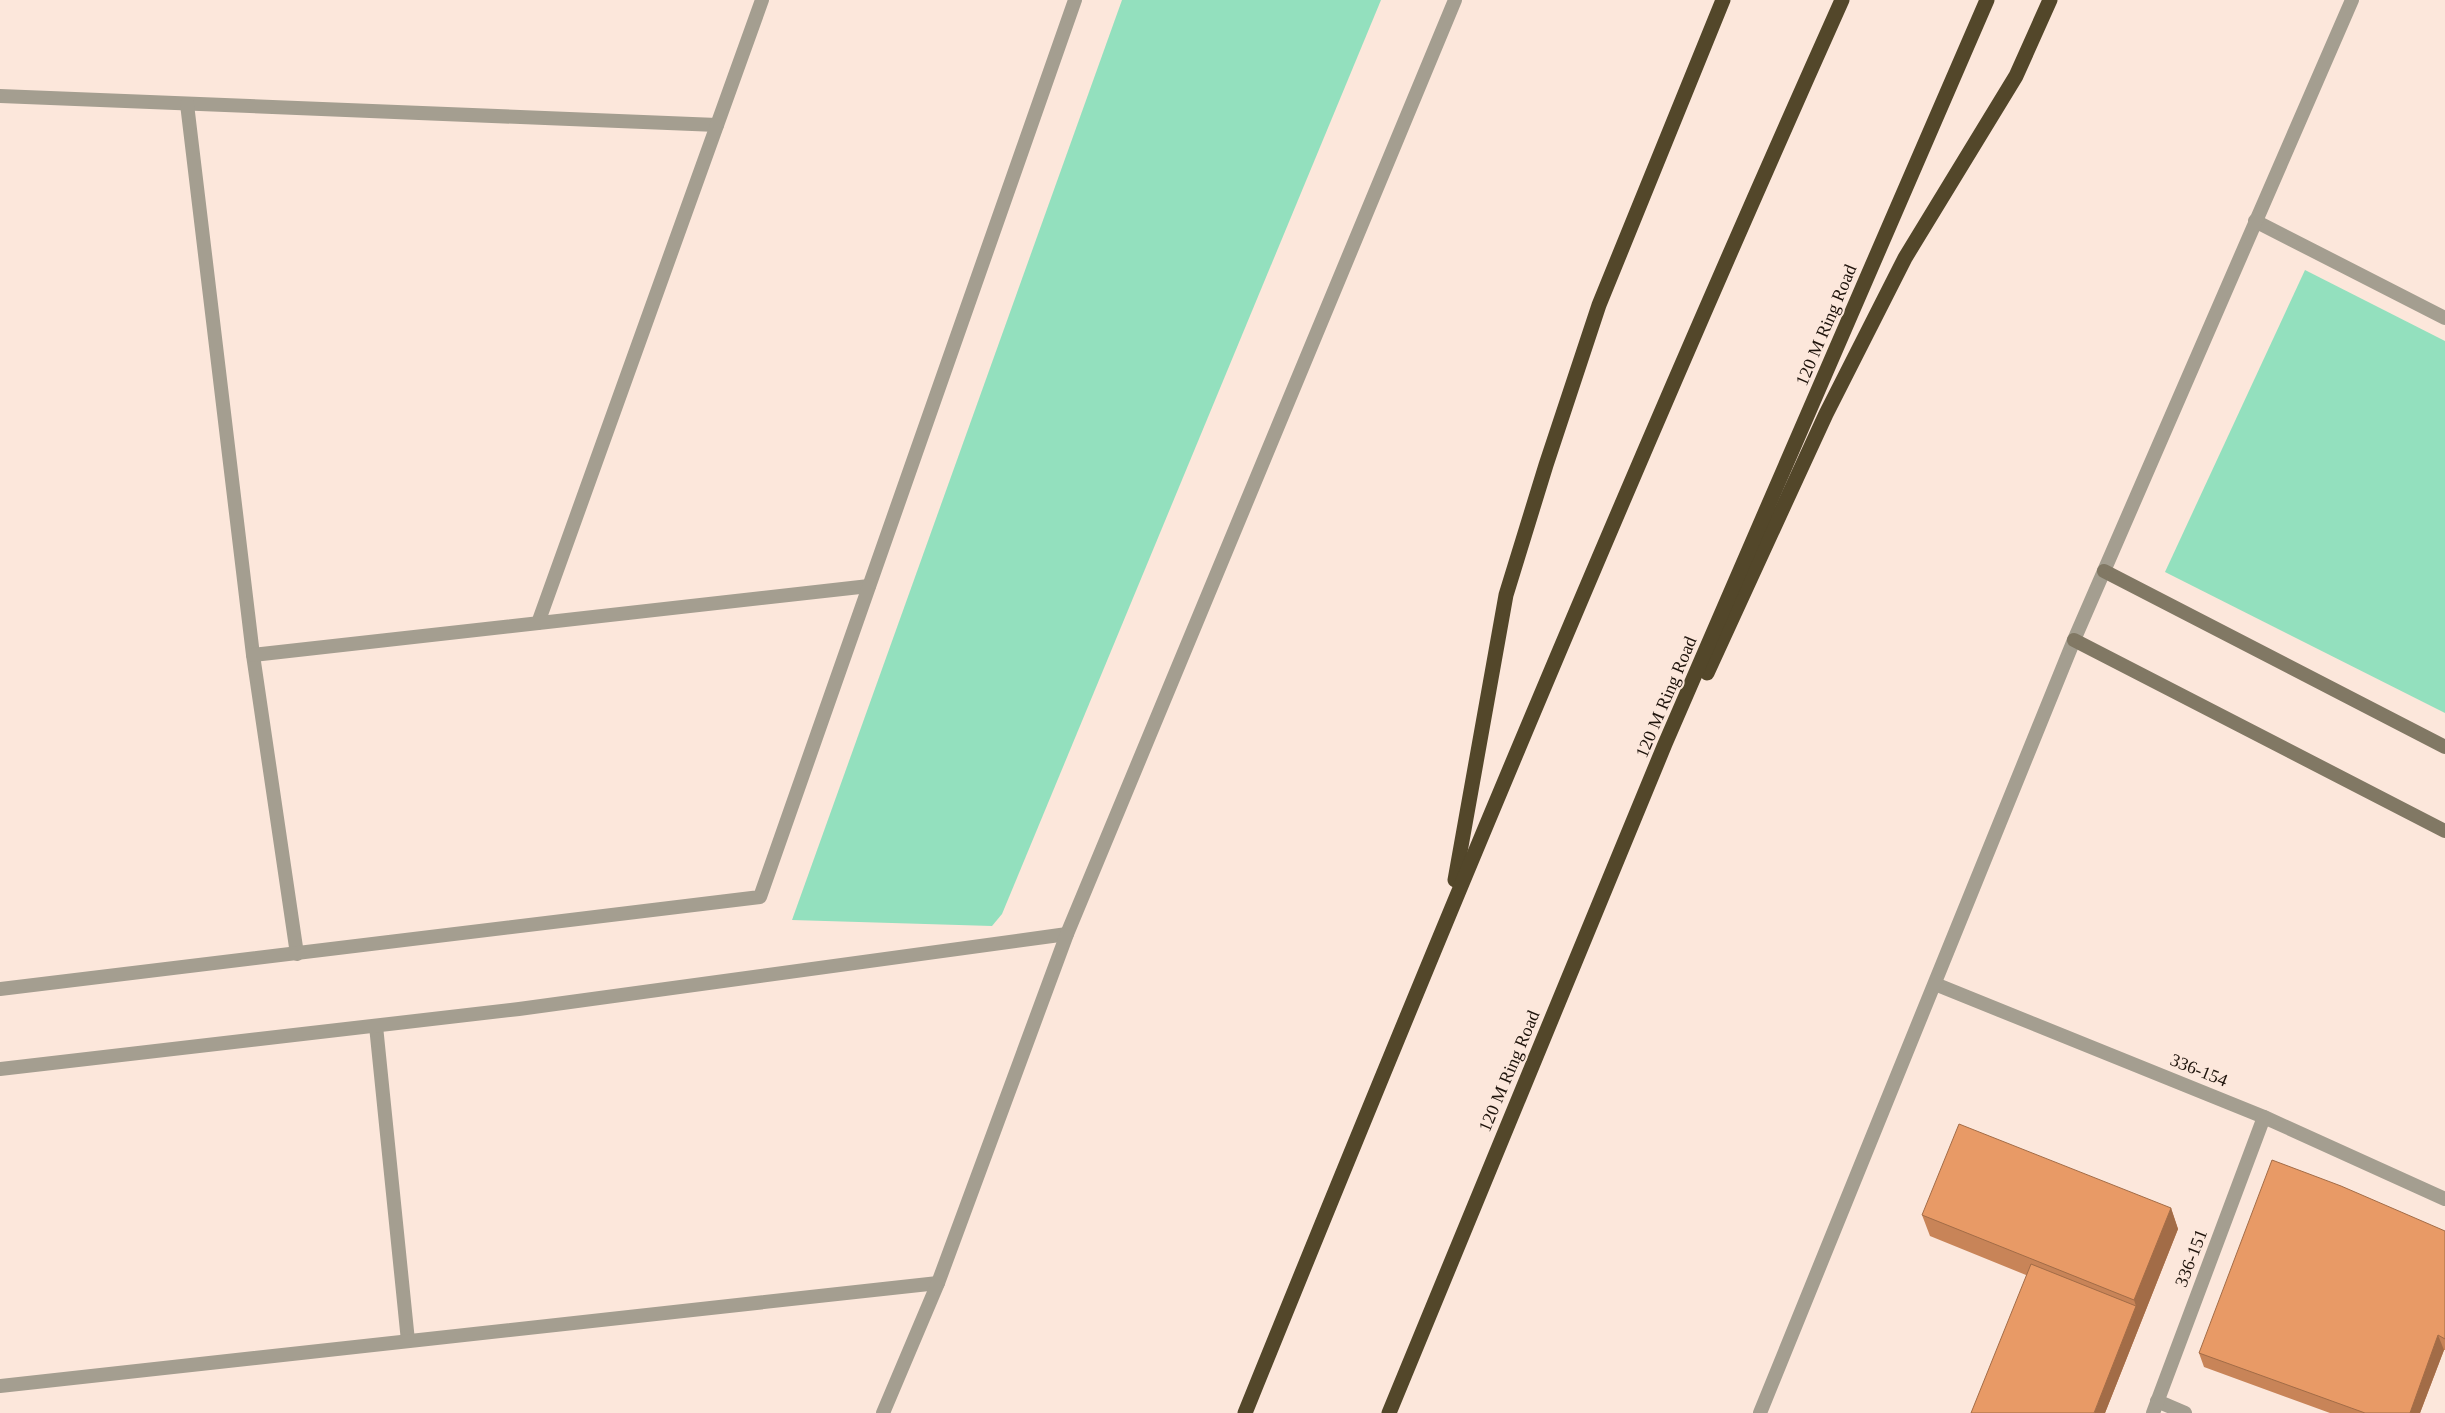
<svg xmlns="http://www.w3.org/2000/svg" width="2445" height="1413" viewBox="0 0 2445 1413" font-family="Georgia,serif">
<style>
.green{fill:#93e0be}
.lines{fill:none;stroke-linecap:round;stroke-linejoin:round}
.minor{stroke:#a49e90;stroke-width:14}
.tertiary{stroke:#a49e90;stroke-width:14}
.secondary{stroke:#817864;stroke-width:14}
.motorway{stroke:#53472a;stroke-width:15}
.wall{fill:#c88458}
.shaded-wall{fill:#a26c47}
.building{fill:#e89a66;stroke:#a26c47}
.labels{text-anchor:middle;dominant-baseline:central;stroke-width:4;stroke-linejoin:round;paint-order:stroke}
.street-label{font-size:18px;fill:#1e130b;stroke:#fce7db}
</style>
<rect width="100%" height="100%" fill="#fce7db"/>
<!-- green -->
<g class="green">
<path d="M1122,0H1381L1002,914L992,926L792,920Z"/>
<path d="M2305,270L2445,341V713L2165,572Z"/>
</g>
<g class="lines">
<!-- minor -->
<g class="minor">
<path d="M0,96L717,125"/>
<path d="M187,104L253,655L297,954"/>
<path d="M2255,221L2445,318"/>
<path d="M538,623L762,0"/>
<path d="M253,655L869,586"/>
<path d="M1935,984L2264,1117L2445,1199"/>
<path d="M0,989L760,897L1075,0"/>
<path d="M376,1026L408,1341"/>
<path d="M0,1069L519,1009L1067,934"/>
<path d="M0,1386L938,1283"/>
<path d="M2157,1401L2185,1413"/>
<path d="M2153,1413L2264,1117"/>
</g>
<!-- tertiary -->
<g class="tertiary">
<path d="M883,1413L938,1283L1067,934L1455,0"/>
<path d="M1760,1413L2074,640L2352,0"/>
</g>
<!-- secondary -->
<g class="secondary">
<path d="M2104,571L2445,747"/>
<path d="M2074,640L2445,831"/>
</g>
<!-- motorway -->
<g class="motorway">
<path d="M1707,673L1826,414L1905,258L2016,76L2050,0"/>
<path d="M1455,880L1506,595L1546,465L1599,305L1723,0"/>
<path d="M1245,1413C1437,939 1633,467 1842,0"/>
<path d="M1389,1413L1665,744L1987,0"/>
</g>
</g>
<!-- wall -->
<g class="wall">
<path d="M2171,1208L2178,1229L2105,1413L2026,1275L1930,1236L1922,1215Z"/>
<path d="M2445,1231V1350H2444L2420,1413H2330L2204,1367L2199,1353Z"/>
</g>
<!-- shaded-wall -->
<g class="shaded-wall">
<path d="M2171,1208L2178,1229L2105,1413H2094L2136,1306L2134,1300Z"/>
<path d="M2438,1335L2444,1350L2420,1413H2410Z"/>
</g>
<!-- building -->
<g class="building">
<path d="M1959,1124L2171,1208L2134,1300L1922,1215Z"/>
<path d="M2272,1160L2341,1186L2445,1231V1339L2438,1335L2410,1413H2365L2199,1353Z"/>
<path d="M2031,1264L2136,1306L2094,1413H1971Z"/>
</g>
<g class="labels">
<!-- street labels -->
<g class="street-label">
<text transform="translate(1826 325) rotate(-67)">120 M Ring Road</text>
<text transform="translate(1666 697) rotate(-67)">120 M Ring Road</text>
<text transform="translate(2199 1070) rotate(22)">336-154</text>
<text transform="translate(1509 1071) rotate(-67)">120 M Ring Road</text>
<text transform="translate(2191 1258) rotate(-69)">336-151</text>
</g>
</g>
</svg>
